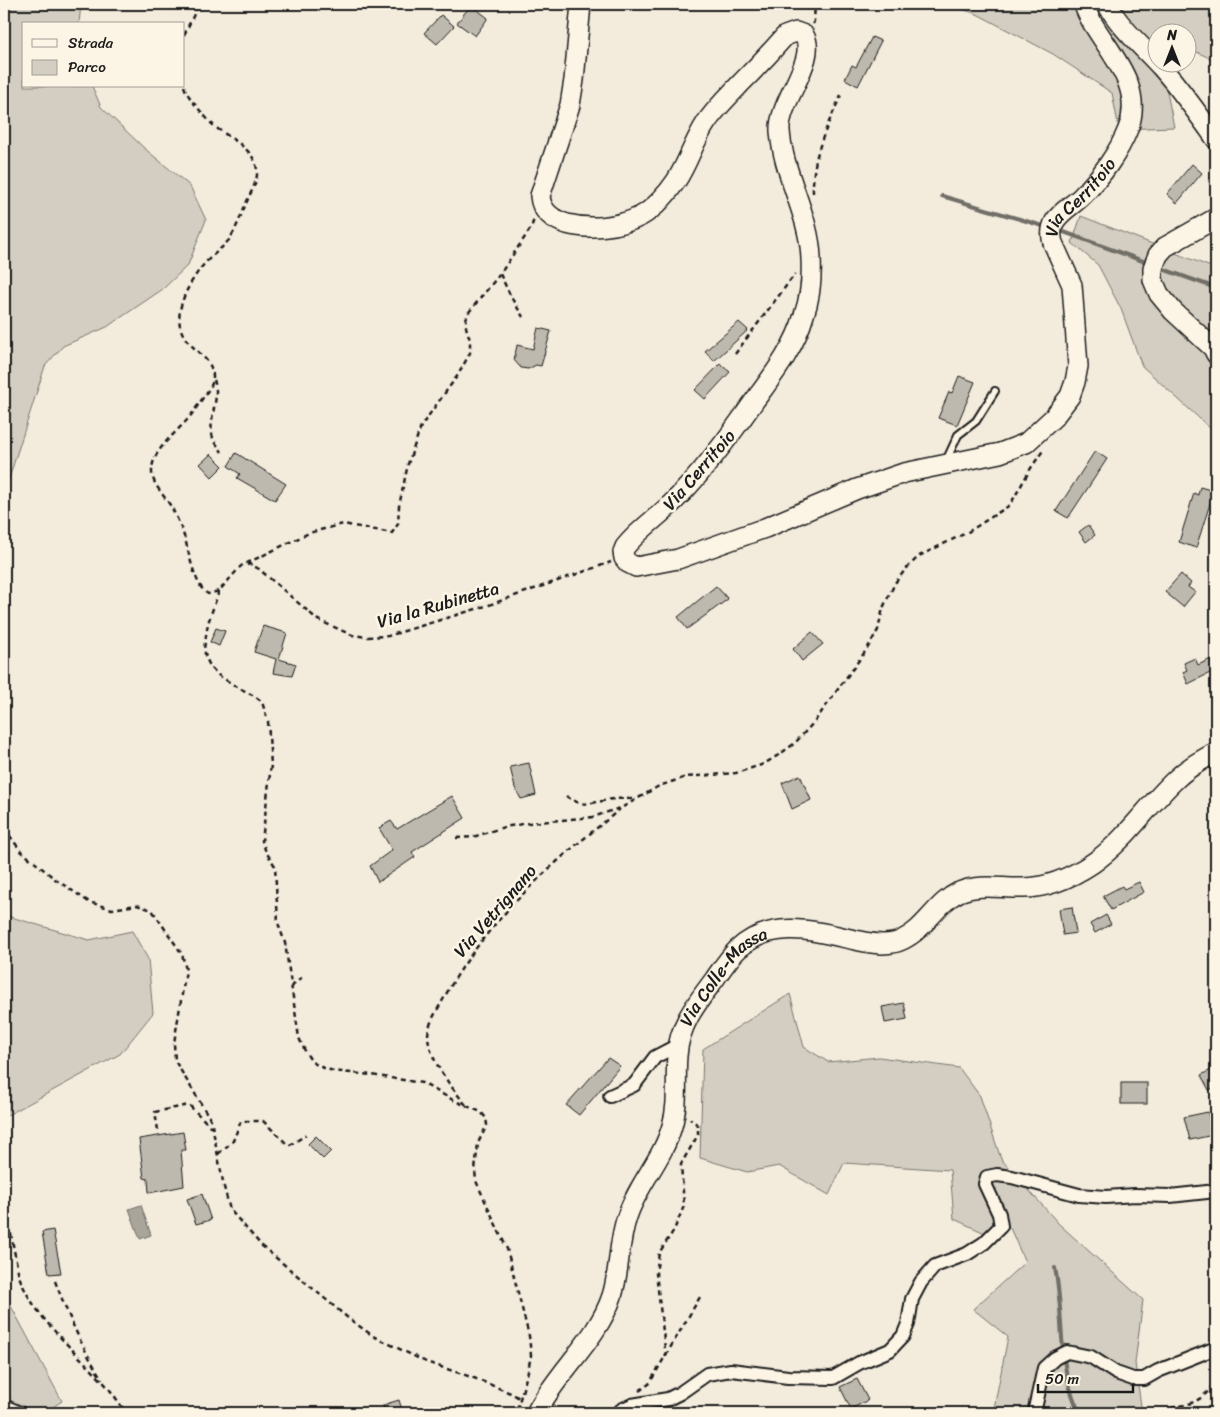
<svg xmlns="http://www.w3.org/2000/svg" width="1220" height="1417" viewBox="0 0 1220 1417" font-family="Sriracha,sans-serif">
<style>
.green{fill:#d3cec1;stroke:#78756e}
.water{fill:#aaa59b;stroke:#716e68}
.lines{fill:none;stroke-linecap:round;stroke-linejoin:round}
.stream{stroke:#716e68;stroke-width:4}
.building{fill:#beb9ae;stroke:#1c1c1c}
.lane-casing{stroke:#1c1c1c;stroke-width:10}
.street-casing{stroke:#1c1c1c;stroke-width:16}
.secondary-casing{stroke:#1c1c1c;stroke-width:22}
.path{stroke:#1c1c1c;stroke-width:2.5;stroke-dasharray:5 4;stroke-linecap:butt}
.lane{stroke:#fcf5e5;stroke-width:6}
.street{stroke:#fcf5e5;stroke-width:12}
.secondary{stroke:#fcf5e5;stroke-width:19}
.labels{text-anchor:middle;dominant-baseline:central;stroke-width:5;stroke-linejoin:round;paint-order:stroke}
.street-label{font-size:18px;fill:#1c1c1c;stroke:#fcf5e5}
</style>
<rect width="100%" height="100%" fill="#f3ecdd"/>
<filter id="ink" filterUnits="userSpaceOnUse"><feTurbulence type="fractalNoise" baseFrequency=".02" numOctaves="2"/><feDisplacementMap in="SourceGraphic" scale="10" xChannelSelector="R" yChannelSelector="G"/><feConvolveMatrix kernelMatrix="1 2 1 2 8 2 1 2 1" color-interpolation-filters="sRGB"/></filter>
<g filter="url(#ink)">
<!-- green -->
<g class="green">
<path d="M4,4H81L79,24H24V86H92L101,107L144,148L190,186L206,220L188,265L163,289L107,327L63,346L45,366L4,494Z"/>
<path d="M946,4H1073L1078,7L1082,4H1216V61L1188,48V32H1158V62L1165,82L1174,127L1119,129L1112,93L1053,54L977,14Z"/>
<path d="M1081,216L1216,269V432L1212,430L1142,366L1121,309L1098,265L1072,243Z"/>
<path d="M4,915L89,940L132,931L148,959L153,1013L120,1054L4,1117Z"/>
<path d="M790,994L804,1047L828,1062L879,1057L959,1068L980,1096L1001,1159L1059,1224L1143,1300L1135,1363L1142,1413H993L1008,1337L973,1309L1025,1262L1010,1228L996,1238L954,1219L950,1170L844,1163L829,1195L779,1166L747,1172L700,1158L703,1049Z"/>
<path d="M4,1293L62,1401L44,1413H4Z"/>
</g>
<!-- water -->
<path class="water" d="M141,1205L151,1235L140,1239L129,1209Z"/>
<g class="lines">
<!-- stream -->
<g class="stream">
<path d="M942,196L1043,226"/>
<path d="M1061,231L1143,261"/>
<path d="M1160,268L1216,288"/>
<path d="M1055,1268C1065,1316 1056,1368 1080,1413"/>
</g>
</g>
<!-- building -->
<g class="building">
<path d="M471,5L488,18L475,36L457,23Z"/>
<path d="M441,15L454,26L437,44L424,33Z"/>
<path d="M872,37L881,41L858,86L845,79L852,65L856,67Z"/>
<path d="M1192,164L1202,173L1177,203L1167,194Z"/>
<path d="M739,322L748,330L714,361L705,351Z"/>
<path d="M538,328L551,331L541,366L536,365L528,369L521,368L514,360L517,345L533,349Z"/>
<path d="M720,364L730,372L705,399L695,390Z"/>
<path d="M959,376L975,382L957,425L938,418L949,392L952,393Z"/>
<path d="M1095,451L1107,459L1068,518L1056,511Z"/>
<path d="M236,453L286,484L275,500L237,478L240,474L228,466Z"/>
<path d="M211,454L223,466L212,477L200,464Z"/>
<path d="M1200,487L1214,491L1196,548L1179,542L1194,493L1198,495Z"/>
<path d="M1088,525L1095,535L1086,542L1079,532Z"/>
<path d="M1181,574L1191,583L1188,587L1195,592L1183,607L1165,592Z"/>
<path d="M716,586L728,599L687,629L678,617Z"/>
<path d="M263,626L287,633L279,659L296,664L292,676L273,673L276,659L254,652Z"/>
<path d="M216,628L225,631L219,646L210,642Z"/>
<path d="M812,632L823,644L802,661L793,649Z"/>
<path d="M1195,658L1198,665L1211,659L1216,670L1188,684L1183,672L1187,670L1184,663Z"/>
<path d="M529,763L536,795L521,799L515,788L510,767Z"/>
<path d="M800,775L811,800L792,809L782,783Z"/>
<path d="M452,796L465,818L412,852L415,857L378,882L370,866L392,850L379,828L391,821L397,829Z"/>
<path d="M1139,882L1144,892L1111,910L1103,896L1122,886L1124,889Z"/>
<path d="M1072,907L1076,933L1063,935L1059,909Z"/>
<path d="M1106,915L1111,924L1095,933L1090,924Z"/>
<path d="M904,1003L907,1019L885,1023L882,1007Z"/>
<path d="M608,1058L620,1066L579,1115L566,1105Z"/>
<path d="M1213,1069L1216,1074V1086L1209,1090L1201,1075Z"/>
<rect x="1121" y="1083" width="26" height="21"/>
<path d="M1208,1112L1213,1135L1190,1140L1184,1117Z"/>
<path d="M183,1132L186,1150H181L184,1186L149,1193L148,1179L144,1178L139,1139Z"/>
<path d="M316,1136L331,1151L323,1159L308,1144Z"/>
<path d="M202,1194L211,1220L196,1224L187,1199Z"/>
<path d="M53,1230L61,1273L49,1274L42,1232Z"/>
<path d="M857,1379L868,1400L851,1409L840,1387Z"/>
<path d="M399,1400L403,1413H385L383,1405Z"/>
</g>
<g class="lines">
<defs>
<path id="lane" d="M946,461L958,435L976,421L995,391"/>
<g id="street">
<path d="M610,1096L634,1085L655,1057L678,1045"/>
<path d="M4,1406L20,1413"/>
<path d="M620,1413L621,1410L632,1405L668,1399L680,1393L707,1374L731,1370L788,1377L833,1378L859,1363L890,1350L903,1336L908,1324L912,1299L921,1282L935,1266L967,1254L984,1243L1001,1226L999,1214L985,1184L987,1177L997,1175L1012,1177L1079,1195L1106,1197L1135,1195L1170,1196L1216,1191"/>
<path d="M1034,1413L1044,1368L1055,1358L1067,1352L1091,1357L1116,1373L1133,1379H1144L1158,1371L1216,1348"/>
</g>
<g id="secondary">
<path id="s1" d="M581,4L574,80L570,105L540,196C541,211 553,220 567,224C590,230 620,227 641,216C654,209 668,193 676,181C688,163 694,141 706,123C715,109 729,96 741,83C756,68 771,52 785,36L796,32L804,35C819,59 778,102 780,131C783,175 810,215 811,259C812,278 810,298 804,315C795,347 774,374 755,400C732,433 708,466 680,495C663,514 641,527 625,547L623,552L624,558L628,563L636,567L678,559L765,528L857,489L904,473L1000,453L1026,443L1054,417L1070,396L1075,382L1078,366L1072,285L1053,243C1051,236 1051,228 1055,221C1062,210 1075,204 1083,195C1101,177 1119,152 1128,129C1144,88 1112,56 1093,24C1090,18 1085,11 1084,4"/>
<path d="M1107,4C1121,29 1143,47 1162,68C1182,91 1199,115 1216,139"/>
<path d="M1216,218L1165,247L1158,255L1153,268V280L1159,294L1173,311L1213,348L1216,354"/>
<path id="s2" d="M536,1413C557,1372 598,1339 612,1296C620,1271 618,1242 627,1217C637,1185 663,1159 672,1126C679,1103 675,1079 677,1056C679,1025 696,1004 714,980C721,970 728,959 737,950C771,918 815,931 855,940C869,943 888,947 902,940C926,929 936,903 959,892C980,883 1002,889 1023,888C1048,888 1072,877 1093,863C1126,840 1147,806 1176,779C1188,767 1202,760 1216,752"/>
</g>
</defs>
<!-- lane casing -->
<use href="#lane" class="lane-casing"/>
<!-- street casing -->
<use href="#street" class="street-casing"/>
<!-- secondary casing -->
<use href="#secondary" class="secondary-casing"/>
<!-- path -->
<g class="path">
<path d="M813,24L814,21L815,4"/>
<path d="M184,35L199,4"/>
<path d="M184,86C187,97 203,114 211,123C225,137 255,147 257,170C258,180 252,190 248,199C242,212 237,228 229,240C222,248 214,254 207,261C199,269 191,282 186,292C161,348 214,347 213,378C213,385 208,390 205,395C199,403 194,412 187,420C175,434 151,451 152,472C152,484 164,495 170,505C176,515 181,527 185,539C189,553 195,587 208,594L219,591L241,566L309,533L343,524L392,533L398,524L399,506L408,464L421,426L458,375L470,353V340L466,327V319L469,312L500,274L531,228L534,219"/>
<path d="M813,193C812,155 826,129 841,95"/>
<path d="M500,274L511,297L523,317"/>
<path d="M735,354L795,274"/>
<path d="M214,380C221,399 207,419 213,438C215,443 219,447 222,452"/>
<path d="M247,565L250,564L259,569L318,620L352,635L368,637L388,636L489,605L611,562"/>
<path d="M219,591L208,623L204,649L206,658L210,666L218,675L234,685L256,697L262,702L268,721L271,765L262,841L266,852L275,866L278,923L285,943L299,1038L306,1053L312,1062L321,1067L333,1071L371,1075L422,1083L453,1100L481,1112L486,1118L487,1125L478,1143L475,1170L476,1181L507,1249L529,1336L531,1355L528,1371L516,1413"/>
<path d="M566,796C584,808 588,803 608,800C617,798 627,799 636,799"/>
<path d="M4,828L21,851L55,879L89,902L112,909L137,905L152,910L182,954L186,970L174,1043L175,1061L211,1120L224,1187L230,1210L262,1246L348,1318L373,1336L426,1362L474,1378L513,1394L519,1398"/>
<path d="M456,838L473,837L504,827L529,823L593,817L623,807L659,786L686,777L736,773L764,764L780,754L795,743L815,721L867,649L878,630L883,608L895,583L905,570L919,556L968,532L1010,505L1031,468L1044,449"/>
<path d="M292,987L296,981L303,977"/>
<path d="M466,1105C452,1088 429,1060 428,1036C428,1023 438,1009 444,998C473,944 515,899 561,858C580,841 600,826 620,809"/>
<path d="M158,1130L155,1112L189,1105L212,1128"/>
<path d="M218,1154L233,1141L241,1121H263L287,1144L290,1145L306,1135"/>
<path d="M4,1198L19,1276C34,1318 74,1349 103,1382C112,1391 119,1403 126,1413"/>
<path d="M55,1281C68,1315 82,1348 102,1379"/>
<path d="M666,1357L656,1273L659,1253L674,1230L684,1206L681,1164L698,1135V1125L690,1119"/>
<path d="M639,1391L649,1384L700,1297"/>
<path d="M1171,1408C1193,1404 1205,1400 1216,1379"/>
</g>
<!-- lane -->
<use href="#lane" class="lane"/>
<!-- street -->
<use href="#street" class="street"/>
<!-- secondary -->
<use href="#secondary" class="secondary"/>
</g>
</g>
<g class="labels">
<!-- street labels -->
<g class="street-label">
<text stroke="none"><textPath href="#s1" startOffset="1871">Via Cerritoio</textPath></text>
<text transform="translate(699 470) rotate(-49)">Via Cerritoio</text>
<text transform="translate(438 605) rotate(-16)">Via la Rubinetta</text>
<text transform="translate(495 911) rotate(-49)">Via Vetrignano</text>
<text stroke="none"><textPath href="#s2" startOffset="488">Via Colle-Massa</textPath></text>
</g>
</g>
<!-- margin -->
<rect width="1220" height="1417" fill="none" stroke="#fcf5e5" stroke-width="20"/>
<rect x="10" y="10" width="1200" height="1397" fill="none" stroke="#1c1c1c" stroke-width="2" filter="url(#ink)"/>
<!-- legend -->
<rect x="22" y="22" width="162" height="65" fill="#fcf5e5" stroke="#a29e95"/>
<rect x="32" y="39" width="25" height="8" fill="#fcf5e5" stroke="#a29e95"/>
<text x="68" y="48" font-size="15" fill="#1c1c1c">Strada</text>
<rect x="32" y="60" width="25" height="15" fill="#d3cec1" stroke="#a29e95"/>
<text x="68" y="72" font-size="15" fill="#1c1c1c">Parco</text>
<!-- north arrow -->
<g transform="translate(1172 48)"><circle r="24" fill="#fcf5e5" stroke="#a29e95"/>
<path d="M0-4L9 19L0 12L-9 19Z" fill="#1c1c1c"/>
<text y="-8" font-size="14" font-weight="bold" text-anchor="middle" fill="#1c1c1c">N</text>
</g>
<!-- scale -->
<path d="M1038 1384v8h95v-8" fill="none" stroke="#1c1c1c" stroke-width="2.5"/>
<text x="1045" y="1384" font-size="15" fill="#1c1c1c" stroke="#fcf5e5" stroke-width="4" paint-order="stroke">50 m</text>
</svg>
